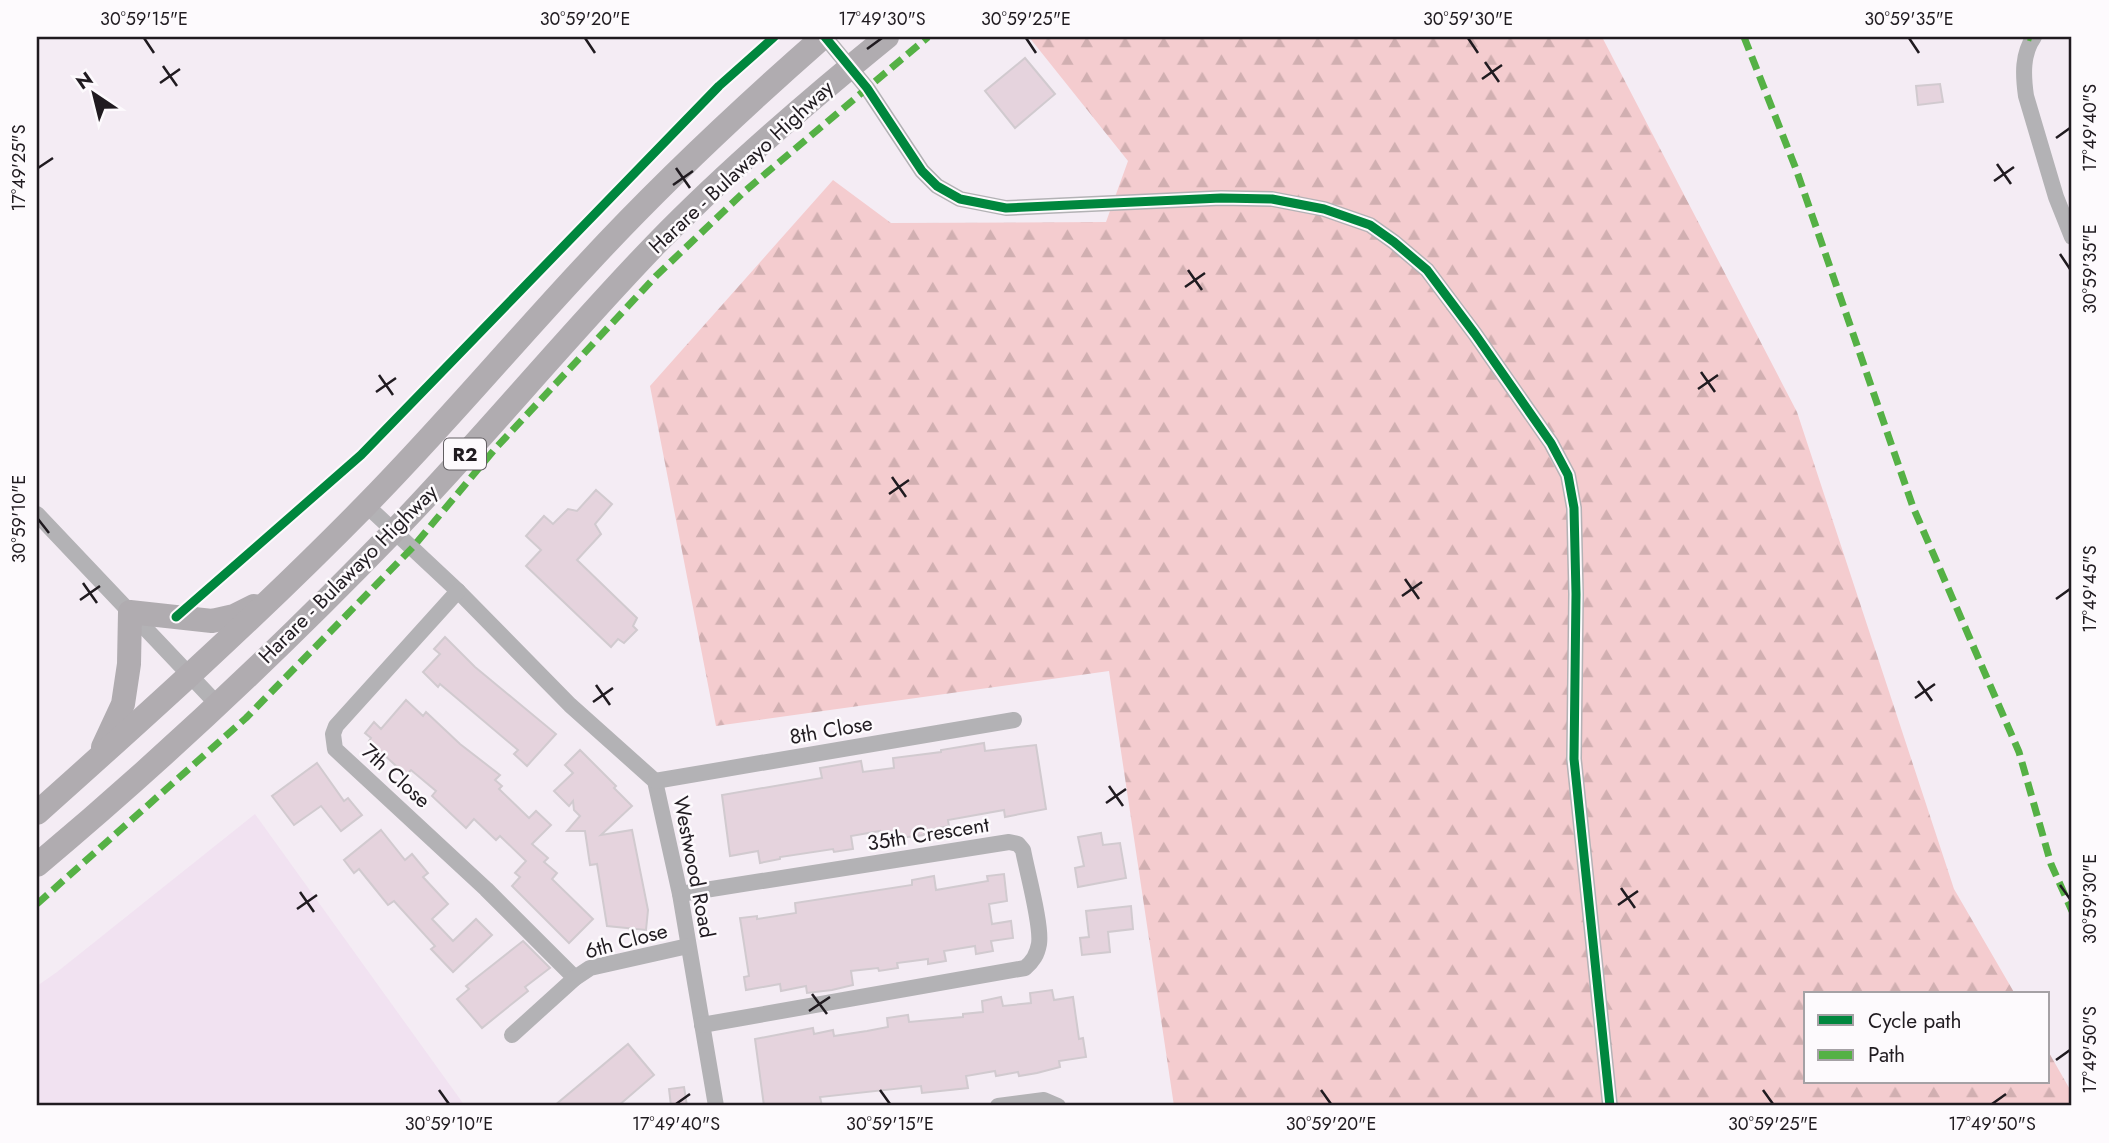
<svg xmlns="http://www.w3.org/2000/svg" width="2109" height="1143" viewBox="0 0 2109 1143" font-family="Jost,sans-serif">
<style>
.built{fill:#f1e2f1}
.forest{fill:url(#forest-firs)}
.building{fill:#e5d3dd;stroke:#d1cacf;stroke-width:2}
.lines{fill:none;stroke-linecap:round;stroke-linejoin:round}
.minor{stroke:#b3b2b5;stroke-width:16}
.trunk{stroke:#b0acb0;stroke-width:24}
.quiet{stroke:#55b145;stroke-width:7;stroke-dasharray:14 7;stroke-linecap:butt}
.cycleway-casing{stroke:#fdfafd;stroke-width:13}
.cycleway{stroke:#00873e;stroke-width:9}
.ticks{fill:none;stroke:#201b20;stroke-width:2.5}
.labels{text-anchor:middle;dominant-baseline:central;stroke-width:5;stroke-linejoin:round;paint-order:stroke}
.shield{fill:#fdfafd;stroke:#625e62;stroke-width:2}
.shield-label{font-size:19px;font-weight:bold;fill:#201b20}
.street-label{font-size:21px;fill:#201b20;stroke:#fdfafd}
.neatline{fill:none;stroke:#201b20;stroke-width:2.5}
.ticks-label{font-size:18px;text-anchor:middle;fill:#201b20}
</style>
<defs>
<pattern id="forest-firs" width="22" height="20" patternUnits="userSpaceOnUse" patternTransform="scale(1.75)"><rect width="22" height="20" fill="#f4cccf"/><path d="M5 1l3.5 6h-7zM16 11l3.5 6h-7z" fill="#d1afb1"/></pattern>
</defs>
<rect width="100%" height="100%" fill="#f4ecf4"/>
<!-- built -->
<path class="built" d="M255,814L465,1106H37V986L57,972Z"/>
<!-- forest -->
<path class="forest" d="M1029,37H1602L1797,412L1954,889L2015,994H1806V1082H2048V1051L2072,1093V1106H1174L1109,671L716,726L650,386L833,180L891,223L1106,222L1128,161Z"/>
<!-- building -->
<g class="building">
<path d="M1025,58L1055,94L1015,128L985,91Z"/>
<path d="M1940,84L1943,102L1918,105L1916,86Z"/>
<path d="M596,490L612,504L595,524L601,534L577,560L637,618L633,626L637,630L624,643L618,639L611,647L526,566L541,550L526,536L544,516L553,524L568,509L577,511Z"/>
<path d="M445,637L475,667L556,734L527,766L514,754L518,750L440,684L438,687L423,672L440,654L434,649Z"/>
<path d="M406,700L423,716L426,712L460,744L500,775L495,780L502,786L499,789L529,818L536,811L551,825L532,844L548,858L544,862L557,873L552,879L593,919L569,943L512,886L520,877L515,873L526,861L500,836L496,840L474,819L466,828L432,796L436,791L411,770L406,775L369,741L371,738L365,733L374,722L381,729Z"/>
<path d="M984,743L985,751L1036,745L1046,809L1005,817L1004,810L948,820L949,826L924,831V835L907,837L881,840L880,831L851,836L853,849L834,852L833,849L780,857V859L760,863L758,851L730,856L722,795L822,778L820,768L861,761L863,772L894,768L893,758L941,752V750Z"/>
<path d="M580,750L616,786L614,788L632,806L601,835L632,830L648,910L646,930L607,926L597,864L590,865L585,831H567L580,816L574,810L573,801L569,806L554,791L573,773L565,765Z"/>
<path d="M317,763L344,801L348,798L362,815L341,831L321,806L294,825L272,796Z"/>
<path d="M381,830L405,860L412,854L428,873L423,877L448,904L432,919L453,941L476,919L492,935L453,972L431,949L435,946L394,901L388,905L359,869L354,873L344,860Z"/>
<path d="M1101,833L1103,845L1120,843L1126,878L1078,887L1075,868L1084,866L1078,837Z"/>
<path d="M1004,874L1007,901L989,904L992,924L1011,921L1013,938L991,941L993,951L976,954L975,946L944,951L946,961L928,964V959L897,963L898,968L879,971L878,968L851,971L853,985L832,990L807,993L806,986L781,991L780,984L746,990L744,977L749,976L740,918L757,916V919L796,913L795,903L912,885V880L934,876L936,890L988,881L987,876Z"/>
<path d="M1131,906L1133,929L1108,932L1110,952L1082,955L1080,938L1089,937L1086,911Z"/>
<path d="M523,941L550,968L525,987L528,991L482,1028L457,999L469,989L466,986Z"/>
<path d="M1052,990L1054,1000L1073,997L1079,1039L1083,1038L1086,1057L1059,1061L1060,1067L1037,1073L1019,1076L1018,1072L996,1076L995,1071L966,1076L968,1088L922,1093L921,1086L820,1097L822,1106H764L755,1039L813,1028L814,1034L833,1030L834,1036L867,1031L888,1027L887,1018L908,1015L909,1022L963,1017V1014L983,1012L982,1001L1001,997L1003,1006L1031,1003L1030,993Z"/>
<path d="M628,1044L654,1075L618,1106H554Z"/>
<path d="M684,1087L687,1106H671L669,1089Z"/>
</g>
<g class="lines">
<!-- minor -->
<g class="minor">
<path d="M825,37L867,88L922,171L937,186L960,199L1006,208L1221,198L1272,199L1324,209L1370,225L1394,242L1427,270L1475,334L1551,443L1568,475L1574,508L1576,594L1574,759L1610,1106"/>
<path d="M2034,37C2022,54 2023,75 2026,96L2056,197L2072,237"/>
<path d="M366,505L458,591L570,705L655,781L680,894L716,1106"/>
<path d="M37,514L218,705"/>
<path d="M458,591L336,726L333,734L335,749L486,889L575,978"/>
<path d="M655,781L1014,720"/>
<path d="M680,894L1009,842L1018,844L1023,850C1027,872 1042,925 1039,944C1037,955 1033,961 1025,968L702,1025"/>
<path d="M512,1035L575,978L590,968L688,946"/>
<path d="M998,1106L1044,1100L1058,1106"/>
</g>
<!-- trunk -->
<g class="trunk">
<path d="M103,747L123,704L129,664L130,612L212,621L234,616L254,606"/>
<path d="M37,813C149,713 260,613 365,506C442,428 512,344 587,264C661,184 741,109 823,37"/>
<path d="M37,865C161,761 281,648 394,531C484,438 566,337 656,244C728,170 807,102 887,37"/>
</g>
<!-- quiet -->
<g class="quiet">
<path d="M1744,37L1796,169L1913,507L2019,752L2051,864L2072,911"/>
<path d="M2028,37L2032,38"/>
<path d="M37,904L246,718L413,547L494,450L656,276L745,191L928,37"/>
</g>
<defs>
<g id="cycleway">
<path d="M825,37L867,88L922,171L937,186L960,199L1006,208L1221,198L1272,199L1324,209L1370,225L1394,242L1427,270L1475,334L1551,443L1568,475L1574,508L1576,594L1574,759L1610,1106"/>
<path d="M176,617L361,455L719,86L774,37"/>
</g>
</defs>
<!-- cycleway casing -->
<use href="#cycleway" class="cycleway-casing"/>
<!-- cycleway -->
<use href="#cycleway" class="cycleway"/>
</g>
<!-- ticks -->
<path class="ticks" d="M144,38L154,53M585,38L595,53M1026,38L1036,53M1468,38L1478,53M1909,38L1919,53M867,49L882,38M1485,62L1499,82M163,66L177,86M1482,79L1502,65M160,83L180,69M2056,138L2070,128M1997,164L2011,184M38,168L53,158M676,168L690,188M1994,181L2014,167M673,185L693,171M2060,254L2070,269M1188,270L1202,290M1185,287L1205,273M1701,372L1715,392M379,375L393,395M1698,389L1718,375M376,392L396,378M892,477L906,497M889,494L909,480M38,519L49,533M1405,579L1419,599M83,583L97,603M1402,596L1422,582M2056,599L2070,589M80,600L100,586M1918,681L1932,701M596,685L610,705M1915,698L1935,684M593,702L613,688M1109,786L1123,806M1106,803L1126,789M2060,885L2070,899M1621,888L1635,908M300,892L314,912M1618,905L1638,891M297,909L317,895M812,994L827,1014M809,1011L830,997M2056,1060L2070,1050M439,1090L449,1104M880,1090L890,1104M1321,1090L1331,1104M1763,1090L1773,1104M676,1104L690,1094M1992,1104L2006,1094"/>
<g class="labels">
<!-- shield labels -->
<rect class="shield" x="444" y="438.5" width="42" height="31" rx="5"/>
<g class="shield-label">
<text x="465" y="454">R2</text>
</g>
<!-- street labels -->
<g class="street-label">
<text transform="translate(741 167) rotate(-43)">Harare - Bulawayo Highway</text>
<text transform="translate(348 574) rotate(-45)">Harare - Bulawayo Highway</text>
<text transform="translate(831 730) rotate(-10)">8th Close</text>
<text transform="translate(396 776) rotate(42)">7th Close</text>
<text transform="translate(928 834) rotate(-9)">35th Crescent</text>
<text transform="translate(694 867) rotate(79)">Westwood Road</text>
<text transform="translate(626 941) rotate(-15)">6th Close</text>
</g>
</g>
<!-- border -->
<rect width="2109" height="1143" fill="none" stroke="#fdfafd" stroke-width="77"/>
<!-- legend -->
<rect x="1804" y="992" width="245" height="91" fill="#fdfafd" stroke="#a5a1a5" stroke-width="2"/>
<rect x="1818" y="1015" width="35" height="10" fill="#00873e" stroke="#a5a1a5" stroke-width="2"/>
<text x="1868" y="1028" font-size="21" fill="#201b20">Cycle path</text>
<rect x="1818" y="1050" width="35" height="10" fill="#55b145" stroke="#a5a1a5" stroke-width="2"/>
<text x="1868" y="1062" font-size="21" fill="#201b20">Path</text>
<!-- north arrow -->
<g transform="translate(94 94) rotate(325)" stroke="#fdfafd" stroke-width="5" paint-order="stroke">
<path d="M0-5L12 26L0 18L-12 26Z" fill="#201b20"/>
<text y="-10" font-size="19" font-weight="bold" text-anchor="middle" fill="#201b20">N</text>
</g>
<rect x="38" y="38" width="2032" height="1066" class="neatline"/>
<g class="ticks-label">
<text x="144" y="25">30°59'15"E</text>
<text x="585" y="25">30°59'20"E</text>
<text x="882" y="25">17°49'30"S</text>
<text x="1026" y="25">30°59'25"E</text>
<text x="1468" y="25">30°59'30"E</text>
<text x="1909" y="25">30°59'35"E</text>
<text transform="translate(2090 128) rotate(-90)" y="6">17°49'40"S</text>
<text transform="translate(19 168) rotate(-90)" y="6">17°49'25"S</text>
<text transform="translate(2090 269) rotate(-90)" y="6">30°59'35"E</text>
<text transform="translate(19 519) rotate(-90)" y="6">30°59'10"E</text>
<text transform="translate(2090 589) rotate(-90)" y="6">17°49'45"S</text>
<text transform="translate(2090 899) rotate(-90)" y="6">30°59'30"E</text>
<text transform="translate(2090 1050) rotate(-90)" y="6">17°49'50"S</text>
<text x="449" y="1130">30°59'10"E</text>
<text x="676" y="1130">17°49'40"S</text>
<text x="890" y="1130">30°59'15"E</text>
<text x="1331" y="1130">30°59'20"E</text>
<text x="1773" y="1130">30°59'25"E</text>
<text x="1992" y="1130">17°49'50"S</text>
</g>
</svg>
